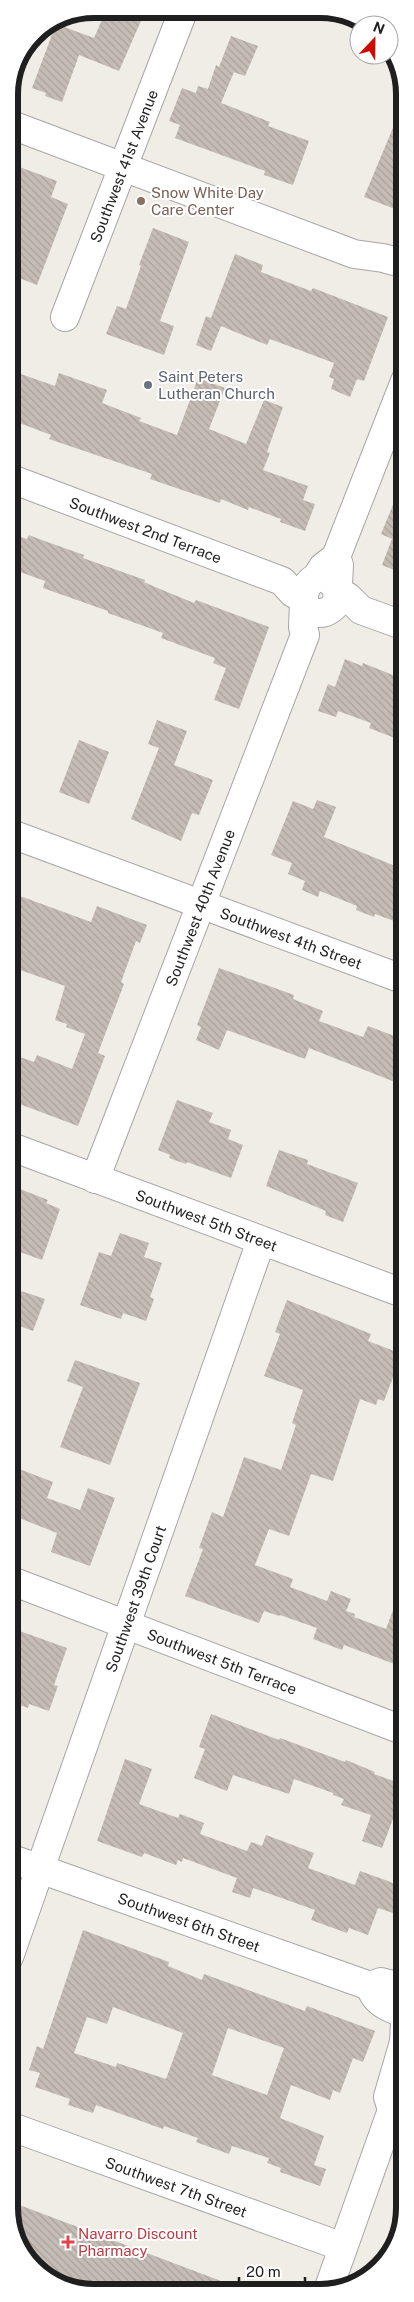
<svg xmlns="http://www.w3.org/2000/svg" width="414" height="2302" viewBox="0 0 414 2302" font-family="'Public Sans',sans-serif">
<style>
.building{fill:url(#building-back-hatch);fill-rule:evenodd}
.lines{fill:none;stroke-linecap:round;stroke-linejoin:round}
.minor-casing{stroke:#a6a6a6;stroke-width:30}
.minor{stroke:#fff;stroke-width:28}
.education-dot{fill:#8d6e63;stroke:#fff;stroke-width:2}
.worship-dot{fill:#6b7280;stroke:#fff;stroke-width:2}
.health-dot{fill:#e0444e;stroke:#fff;stroke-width:2}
.labels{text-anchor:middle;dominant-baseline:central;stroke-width:4;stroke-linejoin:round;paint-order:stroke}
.street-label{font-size:15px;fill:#1f1f1f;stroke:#fff}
.education-label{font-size:15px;fill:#785e54;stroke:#fff;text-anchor:start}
.worship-label{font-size:15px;fill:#5b616d;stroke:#fff;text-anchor:start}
.health-label{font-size:15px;fill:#be3a42;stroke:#fff;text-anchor:start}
.rim{fill:none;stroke:#1f1f1f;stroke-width:6}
</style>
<defs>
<pattern id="building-back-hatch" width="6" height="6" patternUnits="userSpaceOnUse" patternTransform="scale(1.25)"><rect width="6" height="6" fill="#c5bcb5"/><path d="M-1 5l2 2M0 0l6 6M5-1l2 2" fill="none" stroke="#a9a19b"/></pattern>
</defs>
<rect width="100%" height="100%" fill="#f0ede6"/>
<!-- building -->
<g class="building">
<path d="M144,14L119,71L79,55L62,102L45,96L46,93L32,88L56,24L94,38L104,15Z"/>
<path d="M231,36L258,46L245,76L222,68L234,72L221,103L270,122L268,126L309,141L293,185L264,175L265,171L175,138L180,125L169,121L182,88L196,93L198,86L208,89L216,65L219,67Z"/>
<path d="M405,99V213L364,197Z"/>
<path d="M9,163L57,181L51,197L68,204L37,285L9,274Z"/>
<path d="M153,228L189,242L160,321L174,326L164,355L106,334L117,306L126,309L141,266L139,265Z"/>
<path d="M235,254L263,265L261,272L311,291L313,288L388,317L364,381L357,379L350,397L331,389L334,379L329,377L334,363L270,339L267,345L221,326L211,351L196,345L206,316L211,318Z"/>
<path d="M9,372L14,374L15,372L55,386L59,373L107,390L102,403L141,418L139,421L177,435L198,378L225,388L209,429L246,444L264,400L283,407L267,452L270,453L263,470L308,486L303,500L315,504L305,531L280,522L281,519L249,507L248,510L221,499L220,503L150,479L152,474L49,439L51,435L9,419Z"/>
<path d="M404,478L405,572L402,571L401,573L382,565L392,539L381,534Z"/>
<path d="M9,533L27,539L29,535L39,539L84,555L83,558L145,580L144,582L155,587L194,603L196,600L269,627L239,709L214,700L226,668L213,663L215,658L161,638L163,633L108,613V611L43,588L45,581L9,568Z"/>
<path d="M345,659L362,666L363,663L405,680V742L369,728L371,723L338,711L336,717L318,711L328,684L335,687Z"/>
<path d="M157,720L187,731L174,765L213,780L199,815L192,813L181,841L131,819L159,748L148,744Z"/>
<path d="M79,740L109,752L89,804L59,792Z"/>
<path d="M317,800L336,807L324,837L405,870V925L375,914L374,917L356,910L357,906L320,891L318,897L302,890L305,881L288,874L292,863L271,855L293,801L313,809Z"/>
<path d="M9,892L91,922L97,906L147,925L140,943L136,941L121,982L124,984L98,1053L105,1056L78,1126L9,1100V1053L34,1062L37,1055L72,1069L85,1034L66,1027L67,1024L55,1020L65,986L9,966Z"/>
<path d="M219,968L294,995L293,999L323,1011L319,1021L363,1037L368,1026L405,1040V1086L309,1048L305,1059L227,1030L219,1050L196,1040L201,1027L197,1025Z"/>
<path d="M177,1100L213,1113L209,1122L231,1130L228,1139L243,1145L231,1178L187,1162L186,1164L169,1158L170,1155L158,1150Z"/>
<path d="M279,1150L308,1160L307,1164L358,1183L343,1222L325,1215L326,1211L266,1186Z"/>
<path d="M20,1189L48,1200L46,1203L60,1209L42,1260L9,1248V1191L18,1194Z"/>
<path d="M120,1233L149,1243L144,1257L162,1263L150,1297L154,1299L146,1321L123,1313L121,1319L80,1305L99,1252L111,1256Z"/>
<path d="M9,1287L45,1299L33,1331L9,1322Z"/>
<path d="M287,1300L371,1334L368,1341L402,1354L384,1401L378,1399L376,1405L360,1399L333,1481L311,1474L289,1536L269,1529L255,1565L293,1579L290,1587L327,1601L331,1591L351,1599L346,1611L355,1614L354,1617L386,1629L403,1583L405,1584V1668L344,1645L342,1650L313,1639L317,1628L280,1615L279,1616L264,1611L259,1623L185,1596L203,1549L199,1548L212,1512L223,1517L244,1457L281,1470L296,1425L292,1423L303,1390L264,1376L280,1334L275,1332Z"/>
<path d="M75,1360L140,1383L110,1465L60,1447L83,1387L67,1381Z"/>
<path d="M9,1465L53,1482L47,1498L80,1510L88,1488L115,1498L90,1566L51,1552L57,1533L9,1514Z"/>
<path d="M17,1630L67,1648L54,1685L58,1686L49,1711L29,1704L28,1708L9,1701V1652Z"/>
<path d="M211,1714L279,1740L280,1738L345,1762L346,1760L375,1772L374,1774L405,1785V1824L393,1819L382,1848L362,1841L371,1815L341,1805L344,1799L333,1795V1793L294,1779L289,1794L233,1775L227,1791L194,1778L205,1749L199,1747Z"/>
<path d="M125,1759L152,1769L139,1804L178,1818L180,1814L204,1823L200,1834L247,1851L251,1842L262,1846L266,1835L314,1853L308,1868L355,1885L360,1871L388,1881L405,1889V1917L378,1908L368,1935L349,1928L347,1933L311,1920L315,1910L253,1888L250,1898L232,1892L237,1878L183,1858L182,1862L178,1860L176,1865L144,1853L142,1857L97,1841Z"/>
<path d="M83,1930L169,1962L168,1966L202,1980L204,1974L305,2011L307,2006L375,2031L363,2062L353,2058L340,2093L333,2090L330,2100L291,2085L280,2118L324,2136L314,2165L326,2169L320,2186L280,2172L281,2168L267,2163L269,2158L232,2146L229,2154L196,2142L198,2138L164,2126L163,2129L96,2105L93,2113L68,2105L70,2099L35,2087L40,2073L29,2070L37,2046L43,2049ZM113,2007L183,2033L166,2079L117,2063L116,2067L74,2053L87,2017L107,2024ZM228,2028L284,2048L267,2095L212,2075Z"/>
<path d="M14,2203L245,2290V2292H77L30,2265L9,2219Z"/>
</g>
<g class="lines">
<defs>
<g id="minor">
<path d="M9,124L354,254L383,258L405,264"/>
<path id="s1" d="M65,317L182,14"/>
<path id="s2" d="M9,478L282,581L293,593L304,599"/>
<path d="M336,557L339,565L337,603C332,609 327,613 320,613C287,611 311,556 336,587"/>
<path d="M316,578L323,567L336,557L405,381"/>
<path d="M338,592L348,597L361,610L405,626"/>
<path id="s3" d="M9,833L405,980"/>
<path id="s4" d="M9,1146L405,1294"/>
<path id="s5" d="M95,1179L305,635L303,627L304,602"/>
<path id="s6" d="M9,1580L405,1731"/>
<path id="s7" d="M9,1858L370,1986L381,1982L405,1988"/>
<path id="s8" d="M9,1957L261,1241"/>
<path d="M370,1986C374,2000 383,2005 395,2010"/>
<path d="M392,2110L388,2097L404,2042L405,2022"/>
<path id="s9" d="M9,2126L343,2247"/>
<path d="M327,2293L392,2110L400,2103L405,2096"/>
</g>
</defs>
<!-- minor casing -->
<use href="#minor" class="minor-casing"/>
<!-- minor -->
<use href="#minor" class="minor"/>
</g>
<!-- markers -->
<circle class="education-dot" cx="141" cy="201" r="5"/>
<circle class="worship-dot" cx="148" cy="385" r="5"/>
<path class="health-dot" d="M65.5 2234.5h5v5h5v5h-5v5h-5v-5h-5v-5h5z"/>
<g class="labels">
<!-- street labels -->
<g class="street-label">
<text stroke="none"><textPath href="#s1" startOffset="162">Southwest 41st Avenue</textPath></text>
<text stroke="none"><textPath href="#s2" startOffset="146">Southwest 2nd Terrace</textPath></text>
<text stroke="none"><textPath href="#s5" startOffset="291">Southwest 40th Avenue</textPath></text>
<text stroke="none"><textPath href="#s3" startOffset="301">Southwest 4th Street</textPath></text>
<text stroke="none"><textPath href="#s4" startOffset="211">Southwest 5th Street</textPath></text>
<text stroke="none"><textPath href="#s8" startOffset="380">Southwest 39th Court</textPath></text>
<text stroke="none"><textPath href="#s6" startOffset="228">Southwest 5th Terrace</textPath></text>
<text stroke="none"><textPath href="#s7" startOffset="191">Southwest 6th Street</textPath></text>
<text stroke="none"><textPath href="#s9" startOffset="178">Southwest 7th Street</textPath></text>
</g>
<!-- education labels -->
<g class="education-label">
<text x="151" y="192">Snow White Day<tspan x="151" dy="17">Care Center</tspan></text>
</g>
<!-- worship labels -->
<g class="worship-label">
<text x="158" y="376">Saint Peters<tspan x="158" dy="17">Lutheran Church</tspan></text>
</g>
<!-- health labels -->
<g class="health-label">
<text x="78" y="2233">Navarro Discount<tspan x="78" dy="17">Pharmacy</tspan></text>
</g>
</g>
<!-- crop -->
<path d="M0 0H414V2302H0ZM94 18H320A76 76 0 0 1 396 94V2208A76 76 0 0 1 320 2284H94A76 76 0 0 1 18 2208V94A76 76 0 0 1 94 18Z" fill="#fff" fill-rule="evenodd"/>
<path class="rim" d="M94 18H320A76 76 0 0 1 396 94V2208A76 76 0 0 1 320 2284H94A76 76 0 0 1 18 2208V94A76 76 0 0 1 94 18Z"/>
<!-- north arrow -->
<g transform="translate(374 40) rotate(22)"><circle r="24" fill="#ffffff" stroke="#a5a5a5"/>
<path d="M0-4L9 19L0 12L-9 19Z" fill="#cd0b02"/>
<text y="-8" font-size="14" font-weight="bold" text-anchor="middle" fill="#1f1f1f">N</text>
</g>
<!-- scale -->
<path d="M239 2277v8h66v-8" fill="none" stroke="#1f1f1f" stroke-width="2.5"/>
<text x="246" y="2277" font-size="15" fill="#1f1f1f" stroke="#ffffff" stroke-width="4" paint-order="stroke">20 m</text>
</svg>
